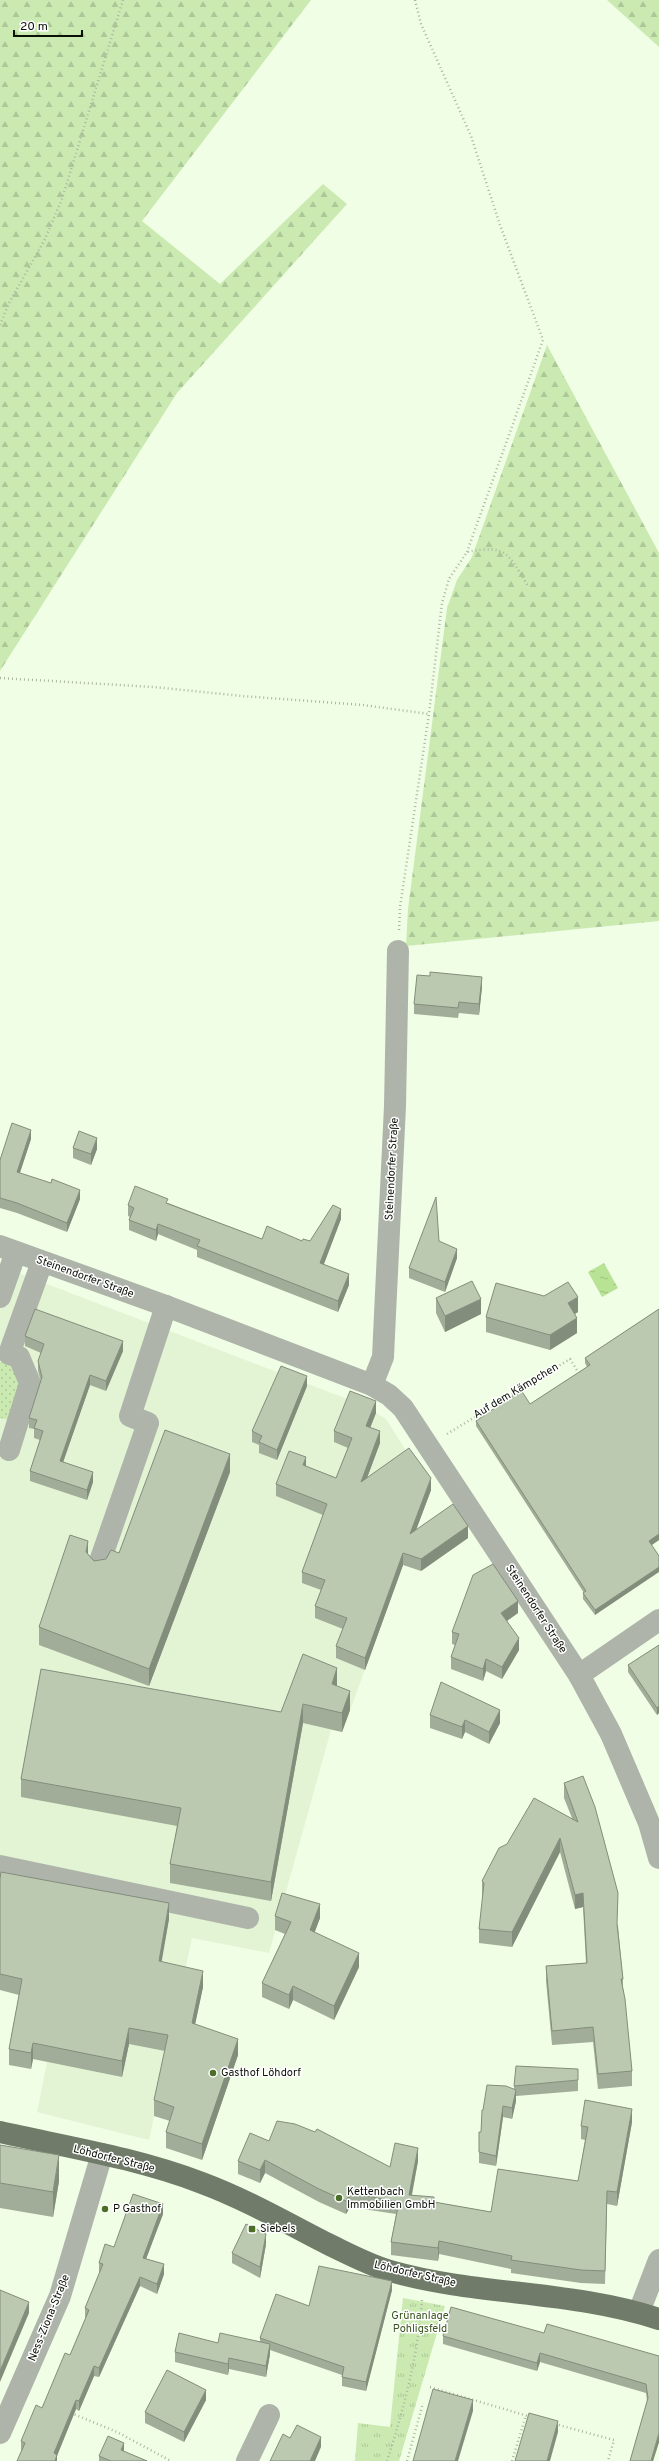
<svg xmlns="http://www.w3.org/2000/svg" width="659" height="2461" viewBox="0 0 659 2461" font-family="Overpass,sans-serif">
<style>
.built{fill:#e3f4d4}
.grass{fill:url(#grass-tufts)}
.forest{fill:url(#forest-firs)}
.garden{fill:url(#garden-dots)}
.water{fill:url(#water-ripples)}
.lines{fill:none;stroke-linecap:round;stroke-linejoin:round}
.path{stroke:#abb6a2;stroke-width:2.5;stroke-dasharray:1 3;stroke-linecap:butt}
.minor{stroke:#aeb4aa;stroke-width:22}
.major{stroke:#717b69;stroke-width:22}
.wall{fill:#a1ad98}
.shaded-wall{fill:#838d7c}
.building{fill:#bbc9b1;stroke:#838d7c}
.poi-dot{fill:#4c6f27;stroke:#fff;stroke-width:1.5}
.labels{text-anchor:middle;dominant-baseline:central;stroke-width:3;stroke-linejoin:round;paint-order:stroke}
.street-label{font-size:11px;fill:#0c1108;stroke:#fff}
.poi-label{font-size:11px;fill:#0c1108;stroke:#fff;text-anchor:start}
.park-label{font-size:11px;fill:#39541e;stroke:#fff}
</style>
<defs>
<pattern id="grass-tufts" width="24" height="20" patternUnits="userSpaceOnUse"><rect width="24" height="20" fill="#cbeab2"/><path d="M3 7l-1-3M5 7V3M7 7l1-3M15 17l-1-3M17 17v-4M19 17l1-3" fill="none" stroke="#adc898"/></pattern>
<pattern id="forest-firs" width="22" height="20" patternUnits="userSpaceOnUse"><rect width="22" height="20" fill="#cbeab2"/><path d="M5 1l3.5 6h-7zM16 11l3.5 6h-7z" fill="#adc898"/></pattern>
<pattern id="garden-dots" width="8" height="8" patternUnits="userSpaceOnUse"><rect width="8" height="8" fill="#cbeab2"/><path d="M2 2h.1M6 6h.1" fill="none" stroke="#adc898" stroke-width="1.8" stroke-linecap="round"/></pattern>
<pattern id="water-ripples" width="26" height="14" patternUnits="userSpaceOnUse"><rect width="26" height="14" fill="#b9e394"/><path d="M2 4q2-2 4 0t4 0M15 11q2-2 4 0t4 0" fill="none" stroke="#9ec27e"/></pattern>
</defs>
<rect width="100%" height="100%" fill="#f0fee5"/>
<!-- built -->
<path class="built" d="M0,1266L363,1405L386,1419L431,1490L342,1732L331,1730L269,1953L192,1938L149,2140L37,2112L64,1979L0,1965Z"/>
<!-- grass -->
<path class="grass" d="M403,2298L445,2306L399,2461H355L358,2423L390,2427Z"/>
<!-- forest -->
<g class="forest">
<path d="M0,0H311L142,221L220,284L323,184L347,204L177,393L0,671Z"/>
<path d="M607,0H659V47Z"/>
<path d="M547,345L659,553V921L406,946L408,909L447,608L457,580L472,557Z"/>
</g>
<!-- garden -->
<path class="garden" d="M0,1362L17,1367L25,1382L11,1420L0,1418Z"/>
<!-- water -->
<path class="water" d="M604,1263L618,1288L602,1297L588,1272Z"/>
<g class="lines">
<!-- path -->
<g class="path">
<path d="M415,0L421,24L471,136L500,225L543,340L467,552"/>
<path d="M0,325L9,303L45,239L62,199L123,0"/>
<path d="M0,678L154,687L242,696L363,705L429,714"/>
<path d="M399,930L400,907L429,714L442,603L449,579L467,552C508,544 508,554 528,586"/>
<path d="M447,1434L570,1359L580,1375"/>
<path d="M430,2387L531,2417"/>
<path d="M71,2413L117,2432L171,2461"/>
<path d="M555,2424L614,2440L608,2461"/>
<path d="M387,2461C404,2408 418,2356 422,2300"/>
<path d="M407,2461L423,2403"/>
<path d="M512,2461L526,2415"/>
</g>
<!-- minor -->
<g class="minor">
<path d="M0,1246L166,1306L372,1385L389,1395L403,1408L579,1675L611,1734L649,1823L659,1858"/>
<path d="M0,1297L16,1252"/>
<path d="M372,1385L383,1357L385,1314L395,1106L398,951"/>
<path d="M9,1450L30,1383L19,1357L9,1354L42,1262"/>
<path d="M98,1567L148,1423L130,1416L166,1306"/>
<path d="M579,1675L659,1620"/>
<path d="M0,1866L248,1918"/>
<path d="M639,2312L659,2260"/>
<path d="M0,2433L60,2296L102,2154"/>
<path d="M247,2461L269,2415"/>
</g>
<!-- major -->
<path class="major" d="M0,2132C67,2147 137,2158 202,2183C245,2199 285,2222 326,2243C347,2253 367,2264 390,2271C478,2296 572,2290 659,2319"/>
</g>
<!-- wall -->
<g class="wall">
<path d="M430,976L482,987L479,1015L459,1013L458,1018L414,1014V1004Z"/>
<path d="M31,1139L20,1173L80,1199L67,1232L17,1213L0,1208V1160Z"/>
<path d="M73,1148L97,1149L91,1165L73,1158Z"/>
<path d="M168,1203L262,1239L302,1241H310L341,1219L324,1264L349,1285L338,1312L197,1257V1250L158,1234L156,1241L129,1230V1220L130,1217L128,1216V1205Z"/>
<path d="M457,1258L445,1292L409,1278V1268Z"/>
<path d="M436,1298L481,1314L445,1332L436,1313Z"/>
<path d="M659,1309V1540L651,1545L595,1615L583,1599V1593H584L476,1426V1421L530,1404L587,1367L585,1363V1358Z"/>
<path d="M578,1312L575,1314L577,1333L550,1350L486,1332V1317Z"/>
<path d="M25,1336L123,1351L106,1391L90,1385L63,1462L93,1482L87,1500L30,1481V1471L40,1440L34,1438V1429L29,1428V1418L41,1381L38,1371V1361L41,1353L25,1346Z"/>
<path d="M307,1386L277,1460L259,1453V1445L252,1442V1431Z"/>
<path d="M376,1413L370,1428L380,1443L367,1478L431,1490L416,1530L468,1538L421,1571L403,1565L365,1670L336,1658V1646L343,1629L315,1618V1606L321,1590L302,1583V1572L323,1515L276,1496V1484L306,1466L336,1478L348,1448L334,1442V1431Z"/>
<path d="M230,1472L149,1686L39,1645V1627L88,1554L94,1561L106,1559L119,1553Z"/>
<path d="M518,1613L507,1621L519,1650L502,1679L486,1671L483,1681L451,1669V1657L455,1645L452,1644V1632Z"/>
<path d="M659,1645V1713L657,1715L628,1672V1665Z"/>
<path d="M337,1686L350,1710L342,1732L303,1723L271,1901L170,1883V1864L177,1826L21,1797V1779L281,1712Z"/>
<path d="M430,1715L500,1723L489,1744L465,1732L462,1739L430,1728Z"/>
<path d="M564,1783L618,1926L623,1979V1988L632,2071V2086L598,2089L593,2042L552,2045L546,1981V1966L586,1963L583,1907L575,1909L560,1852L512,1947L479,1943V1929L483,1896L482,1895V1881L572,1818L564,1798Z"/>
<path d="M0,1879L169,1919L161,1961L203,1987L195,2024L238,2055L202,2160L166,2148V2132L170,2121L154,2116V2100L165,2051L129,2044L122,2077L33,2059L31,2069L9,2065V2049L19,1995L0,1990Z"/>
<path d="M275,1916L320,1918L314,1932L359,1967L334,2020L293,2000L289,2009L262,1997V1983L285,1934L275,1930Z"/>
<path d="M578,2080V2091L516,2096V2101L512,2119L503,2117L496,2166L479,2163V2132H481L483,2110L514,2089V2086Z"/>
<path d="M632,2122L617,2206L607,2204L605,2284L581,2283L511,2273V2269L439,2254L438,2261L391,2255V2242L396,2214L350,2207L346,2214L319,2202L265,2173L260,2183L238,2174V2161L269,2141L390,2167L418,2161L412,2195L434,2202L491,2212L578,2181L585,2140L581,2139V2126Z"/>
<path d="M0,2145L59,2181L53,2217L0,2208Z"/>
<path d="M163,2214L146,2259L164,2274L157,2294L140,2286L99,2377L94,2376L79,2411L76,2409L57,2455V2461L21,2451V2441L42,2408L70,2355L86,2318H85V2308L100,2272H99V2263L114,2247Z"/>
<path d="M266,2244L260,2278L232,2263V2253Z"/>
<path d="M392,2290L366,2391L342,2386V2375L270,2350V2354L266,2377L229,2369L228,2375L175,2362V2352L218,2343L260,2341V2338L309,2306Z"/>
<path d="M544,2333L659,2356V2442L653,2461H630L647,2401L646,2393L540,2362L537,2371L443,2344V2336Z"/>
<path d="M206,2400L184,2442L145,2423V2412Z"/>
<path d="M124,2452L147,2461H99V2456Z"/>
</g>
<!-- shaded-wall -->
<g class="shaded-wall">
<path d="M482,977V987L479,1015V1004Z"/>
<path d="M31,1130V1139L17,1181V1172Z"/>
<path d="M97,1138V1149L91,1165V1154Z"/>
<path d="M80,1190V1199L67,1232V1223Z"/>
<path d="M341,1209V1219L320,1274V1263Z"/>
<path d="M158,1224V1234L156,1241V1230Z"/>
<path d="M457,1249V1258L445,1292V1282Z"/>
<path d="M349,1274V1285L338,1312V1301Z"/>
<path d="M578,1297V1312L568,1318V1303Z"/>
<path d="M481,1299V1314L445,1332V1316Z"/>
<path d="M577,1318V1333L550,1350V1335Z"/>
<path d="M123,1341V1351L106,1391V1381Z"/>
<path d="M90,1375V1385L60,1471V1461Z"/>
<path d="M307,1376V1386L277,1460V1450Z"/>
<path d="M376,1401V1413L366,1438V1426Z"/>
<path d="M380,1431V1443L361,1494V1482Z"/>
<path d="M230,1454V1472L149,1686V1669Z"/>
<path d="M306,1457V1469L303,1465Z"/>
<path d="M93,1472V1482L87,1500V1490Z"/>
<path d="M431,1478V1490L410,1546V1534Z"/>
<path d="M468,1526V1538L421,1571V1559Z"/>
<path d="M659,1534V1540L649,1547V1541Z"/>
<path d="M88,1541V1559L86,1552Z"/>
<path d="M403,1553V1565L365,1670V1658Z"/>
<path d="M659,1567V1572L595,1615V1610Z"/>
<path d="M518,1601V1613L501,1625V1613Z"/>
<path d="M519,1638V1650L502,1679V1667Z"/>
<path d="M486,1659V1671L483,1681V1669Z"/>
<path d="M337,1668V1687L332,1684Z"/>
<path d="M350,1691V1710L342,1732V1713Z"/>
<path d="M303,1704V1723L271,1901V1882Z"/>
<path d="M659,1706V1713L657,1715V1708Z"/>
<path d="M500,1710V1723L489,1744V1732Z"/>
<path d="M465,1720V1732L462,1739V1727Z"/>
<path d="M560,1838V1852L512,1947V1932Z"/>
<path d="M583,1893V1907L575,1909V1895Z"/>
<path d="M169,1903V1919L159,1977V1961Z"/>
<path d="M320,1904V1918L310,1945V1930Z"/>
<path d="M359,1953V1967L334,2020V2006Z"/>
<path d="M203,1971V1987L192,2039V2023Z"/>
<path d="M293,1986V2000L289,2009V1995Z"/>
<path d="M129,2028V2044L122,2077V2061Z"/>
<path d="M238,2039V2055L202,2160V2144Z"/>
<path d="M33,2043V2059L31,2069V2053Z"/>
<path d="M516,2090V2101L512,2119V2108Z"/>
<path d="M503,2106V2117L496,2166V2156Z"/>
<path d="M632,2109V2122L617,2206V2192Z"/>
<path d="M418,2148V2161L409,2208V2195Z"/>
<path d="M59,2155V2181L53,2217V2192Z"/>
<path d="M265,2160V2173L260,2183V2170Z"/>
<path d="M350,2193V2207L346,2214V2201Z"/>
<path d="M163,2204V2214L143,2267V2258Z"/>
<path d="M266,2234V2244L260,2278V2267Z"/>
<path d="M439,2241V2254L438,2261V2248Z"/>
<path d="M164,2264V2274L157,2294V2284Z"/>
<path d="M140,2277V2286L99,2377V2368Z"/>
<path d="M392,2281V2290L366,2391V2382Z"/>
<path d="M29,2302V2313L0,2382V2371Z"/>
<path d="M270,2344V2354L266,2377V2366Z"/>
<path d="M540,2353V2362L537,2371V2363Z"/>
<path d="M229,2358V2369L228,2375V2364Z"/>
<path d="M94,2366V2376L79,2411V2401Z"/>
<path d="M206,2390V2400L184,2442V2432Z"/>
<path d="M76,2400V2409L57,2456V2455V2461H54V2453Z"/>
<path d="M473,2400V2411L458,2461H455Z"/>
<path d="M558,2421V2432L550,2461H547Z"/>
<path d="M659,2433V2442L653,2461H651Z"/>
<path d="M321,2437V2447L315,2461H310Z"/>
<path d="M124,2443V2452L121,2450Z"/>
</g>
<!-- building -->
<g class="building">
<path d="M430,972L482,977L479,1004L459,1002L458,1008L414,1004L417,975L430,976Z"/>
<path d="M12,1123L31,1130L17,1172L51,1183L52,1179L80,1190L67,1223L17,1203L0,1198V1160Z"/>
<path d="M79,1131L97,1138L91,1154L73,1148Z"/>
<path d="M135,1186L168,1199L166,1203L262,1239L267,1226L302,1241L303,1239L310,1241L333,1205L341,1209L320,1263L349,1274L338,1301L197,1246L200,1240L158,1224L156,1230L129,1220L134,1208L128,1205Z"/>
<path d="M436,1197L439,1241L457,1249L445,1282L409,1268Z"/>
<path d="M472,1281L481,1299L445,1316L436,1298Z"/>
<path d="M568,1282L578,1297L568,1303L577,1318L550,1335L486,1317L496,1283L544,1296Z"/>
<path d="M35,1309L123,1341L106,1381L90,1375L60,1461L93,1472L87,1490L30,1471L43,1431L34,1428L37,1420L29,1418L42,1377L38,1361L44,1344L25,1336Z"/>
<path d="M659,1309V1534L649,1541L659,1556V1567L595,1610L583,1593L586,1591L476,1421L521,1390L530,1404L590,1365L585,1358Z"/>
<path d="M281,1366L307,1376L277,1450L259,1442L262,1436L252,1431Z"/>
<path d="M350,1391L376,1401L366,1426L380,1431L361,1482L409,1448L431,1478L410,1534L453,1504L468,1526L421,1559L403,1553L365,1658L336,1646L347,1618L315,1606L325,1580L302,1572L327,1504L276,1484L289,1451L306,1457L303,1465L336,1478L352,1438L334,1431Z"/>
<path d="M165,1430L230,1454L149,1669L39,1627L70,1535L88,1541L86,1552L94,1561L106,1559L111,1550L119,1553Z"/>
<path d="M493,1564L518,1601L501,1613L519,1638L502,1667L486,1659L483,1669L451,1657L459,1634L452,1632L473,1575Z"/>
<path d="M659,1645V1706L657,1708L628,1665Z"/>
<path d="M303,1654L337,1668L332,1684L350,1691L342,1713L303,1704L271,1882L170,1864L181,1808L21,1779L41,1669L281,1712Z"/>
<path d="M441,1682L500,1710L489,1732L465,1720L462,1727L430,1715Z"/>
<path d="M583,1776L595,1807L618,1893L617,1924L623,1979H621L625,1999L632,2071L598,2074L593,2027L552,2031L546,1966L587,1963L583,1893L575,1895L560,1838L512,1932L479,1929L484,1883L482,1881L499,1848L507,1844L534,1798L578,1822L564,1783Z"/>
<path d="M1,1872L169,1903L159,1961L203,1971L192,2023L238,2039L202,2144L166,2132L174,2107L154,2100L168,2035L129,2028L122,2061L33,2043L31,2053L9,2049L22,1979L0,1974V1879Z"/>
<path d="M282,1893L320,1904L310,1930L359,1953L334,2006L293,1986L289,1995L262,1983L291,1922L275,1916Z"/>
<path d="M516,2066L578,2069V2080L514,2086Z"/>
<path d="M487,2085L506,2086L516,2090L512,2108L503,2106L496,2156L479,2152V2132H481L482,2110H483Z"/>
<path d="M585,2100L632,2109L617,2192L607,2191L605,2271L581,2270L511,2260L512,2256L439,2241L438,2248L391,2242L399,2202L350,2193L346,2201L319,2189L265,2160L260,2170L238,2161L250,2133L269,2141L277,2121L295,2124L315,2132L317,2129L390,2167L395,2143L418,2148L409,2195L434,2197V2202L491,2212L498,2169L578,2181L588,2127L581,2126Z"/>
<path d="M0,2145L59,2155L53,2192L0,2183Z"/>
<path d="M133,2194L163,2204L143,2258L164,2264L157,2284L140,2277L99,2368L94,2366L79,2401L76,2400L54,2453L57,2455L55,2461H17L25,2443L21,2441L36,2405L42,2408L65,2353L70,2355L89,2310L85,2308L103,2264L99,2263L105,2244L114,2247Z"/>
<path d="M246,2224L266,2234L260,2267L232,2253Z"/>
<path d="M319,2266L392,2281L366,2382L342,2377L344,2367L260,2338L276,2294L309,2306Z"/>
<path d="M0,2290L29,2302L0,2371Z"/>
<path d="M451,2307L544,2333L547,2324L659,2356V2433L651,2461H630L648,2398L646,2384L540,2353L537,2363L443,2336Z"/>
<path d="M179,2333L218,2343L220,2333L270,2344L266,2366L229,2358L228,2364L175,2352Z"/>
<path d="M167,2370L206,2390L184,2432L145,2412Z"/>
<path d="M433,2389L473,2400L455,2461H413Z"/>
<path d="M529,2413L558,2421L547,2461H515Z"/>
<path d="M297,2425L321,2437L310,2461H270L283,2434L290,2438Z"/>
<path d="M108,2436L124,2443L121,2450L147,2461H111L99,2456Z"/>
</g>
<!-- markers -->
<g class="poi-dot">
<circle cx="213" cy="2073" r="4"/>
<circle cx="339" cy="2198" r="4"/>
<circle cx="105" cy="2209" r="4"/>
<rect x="248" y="2225" width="8" height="8" rx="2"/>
</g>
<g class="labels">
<!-- street labels -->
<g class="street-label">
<text transform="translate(392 1169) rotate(-87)">Steinendorfer Straße</text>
<text transform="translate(85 1277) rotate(20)">Steinendorfer Straße</text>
<text transform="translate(516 1391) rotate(-31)">Auf dem Kämpchen</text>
<text transform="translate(536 1609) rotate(57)">Steinendorfer Straße</text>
<text transform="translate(114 2159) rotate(14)">Löhdorfer Straße</text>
<text transform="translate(415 2274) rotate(13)">Löhdorfer Straße</text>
<text transform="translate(49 2318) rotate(-68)">Ness-Ziona-Straße</text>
</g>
<!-- poi labels -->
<g class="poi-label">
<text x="221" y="2073">Gasthof Löhdorf</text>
<text x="347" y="2192">Kettenbach<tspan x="347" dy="13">Immobilien GmbH</tspan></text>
<text x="113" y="2209">P Gasthof</text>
<text x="260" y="2229">Siebels</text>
</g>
<!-- park labels -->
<g class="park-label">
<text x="420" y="2316">Grünanlage<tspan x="420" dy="13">Pohligsfeld</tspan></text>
</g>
</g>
<!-- scale -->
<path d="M14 30v6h68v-6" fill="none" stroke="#0c1108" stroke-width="2"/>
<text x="20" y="30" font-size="12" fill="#0c1108" stroke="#ffffff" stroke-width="3" paint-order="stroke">20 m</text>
</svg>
